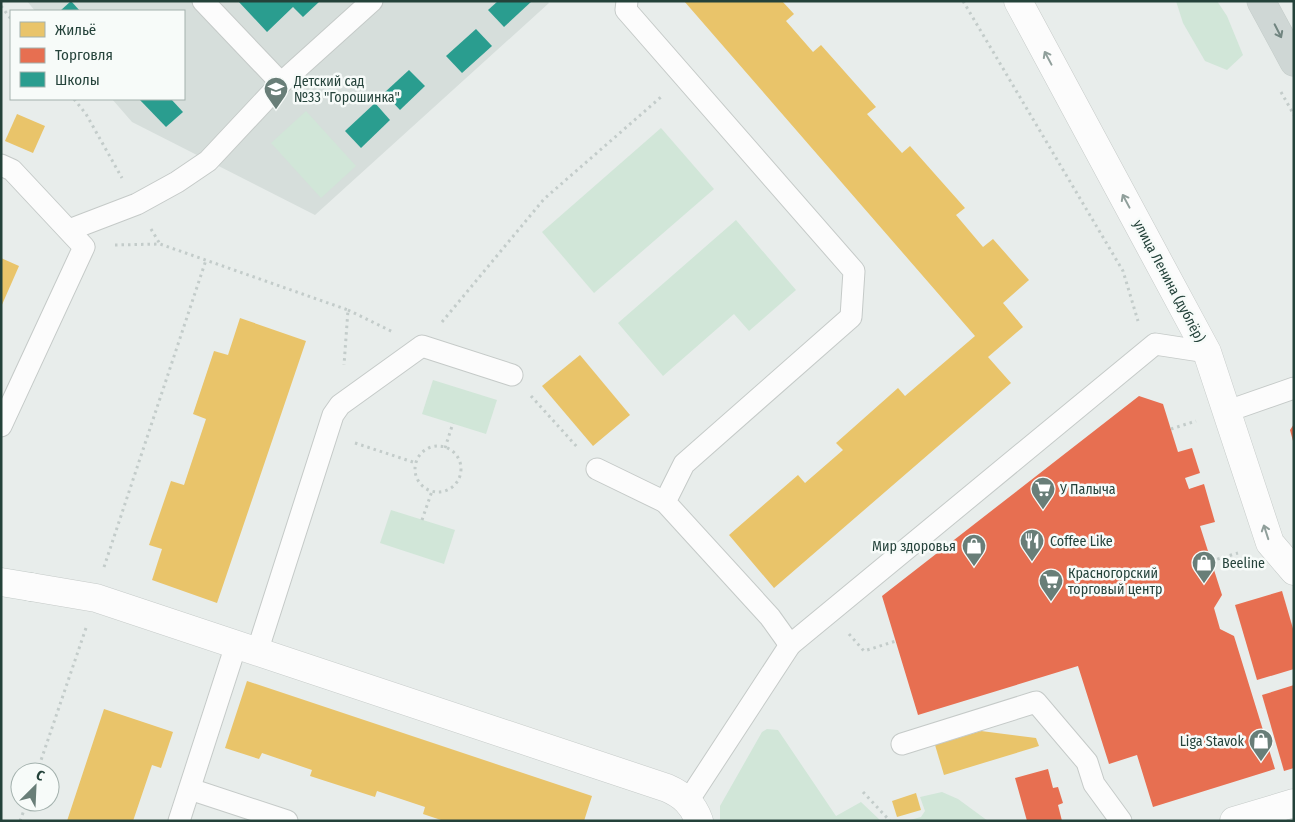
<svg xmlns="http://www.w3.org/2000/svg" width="1295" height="822" viewBox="0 0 1295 822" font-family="'Fira Sans Condensed',sans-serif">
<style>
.built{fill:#d6dedb}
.green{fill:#d1e6d8}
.homes{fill:#e9c46a}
.shops{fill:#e76f51}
.schools{fill:#2a9d8f}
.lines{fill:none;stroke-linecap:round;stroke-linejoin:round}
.lane-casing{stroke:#c5cac8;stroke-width:23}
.street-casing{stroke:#c5cac8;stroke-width:29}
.secondary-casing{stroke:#c3cbc8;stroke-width:29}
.primary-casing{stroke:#c3ccc9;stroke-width:29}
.path{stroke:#c3ccca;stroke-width:3;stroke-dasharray:2.5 4;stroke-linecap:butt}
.lane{stroke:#fcfcfc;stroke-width:21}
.street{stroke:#fcfcfc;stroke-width:28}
.secondary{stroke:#fcfcfc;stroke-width:28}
.primary{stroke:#cfd7d5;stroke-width:28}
.oneway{stroke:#718580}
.oneway2{stroke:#909f9b}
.labels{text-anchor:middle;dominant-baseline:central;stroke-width:5;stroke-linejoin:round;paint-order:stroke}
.poi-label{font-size:14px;fill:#24423a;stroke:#f7fbf9;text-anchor:start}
.street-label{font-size:14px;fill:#24423a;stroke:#f7fbf9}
</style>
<rect width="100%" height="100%" fill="#e8edeb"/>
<!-- built -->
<path class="built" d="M27,1H547L549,3L315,215L132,122L112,99H184V11H35Z"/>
<!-- green -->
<g class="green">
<path d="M1176,1H1217L1227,16L1243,55L1227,70L1205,61L1183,23Z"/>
<path d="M306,111L356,166L321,198L271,143Z"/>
<path d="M661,128L714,189L594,293L542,232Z"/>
<path d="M736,220L796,290L749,331L734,314L663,376L618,323Z"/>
<path d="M433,380L497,400L486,434L422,414Z"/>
<path d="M391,510L455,530L444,564L380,543Z"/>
<path d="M767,729L778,730L836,816L861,802L881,821H720V806L762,732Z"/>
<path d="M942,792L958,799L988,821H906L921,817L925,811L920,797Z"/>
</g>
<!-- homes -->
<g class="homes">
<path d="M684,1H782L794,14L786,21L813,52L821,45L876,107L867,114L902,153L910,146L965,208L956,215L983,247L993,239L1029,280L1003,303L1023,327L988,357L1011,383L774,588L729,535L798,475L805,483L843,450L836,443L898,388L905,396L975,336Z"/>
<path d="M17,114L45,126L33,153L5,141Z"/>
<path d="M1,258L19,266L1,307Z"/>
<path d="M240,318L306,341L217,603L152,580L162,549L149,545L171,481L184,485L206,419L193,414L214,351L228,355Z"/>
<path d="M580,355L630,415L593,446L542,386Z"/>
<path d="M247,681L592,796L584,821H444L423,814L425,807L377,791L375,797L310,776L312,770L262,753L259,759L225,748Z"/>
<path d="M104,709L173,732L161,768L152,765L133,821H67Z"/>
<path d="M981,731L1036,738L1039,746L944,775L935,745Z"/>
<path d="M916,793L921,810L897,817L892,801Z"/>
</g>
<!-- shops -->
<g class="shops">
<path d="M1139,396L1163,404L1178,452L1192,448L1200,473L1185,478L1189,489L1204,484L1215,522L1200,526L1222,595L1214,608L1220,629L1234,636L1275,769L1153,807L1137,755L1109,764L1078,666L918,715L882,596Z"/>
<path d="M1294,424V440L1293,441L1290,430Z"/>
<path d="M1282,591L1294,632V669L1257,680L1235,605Z"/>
<path d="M1294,685V768L1284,771L1262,695Z"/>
<path d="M1048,769L1053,788L1058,787L1063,803L1058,805L1062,821H1027L1015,778Z"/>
</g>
<!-- schools -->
<g class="schools">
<path d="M71,1L80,11H60Z"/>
<path d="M238,1H320L303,17L293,7L267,32Z"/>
<path d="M498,1H532L504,27L488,10Z"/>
<path d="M476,29L492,46L462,73L446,56Z"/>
<path d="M409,70L425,86L400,110L384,93Z"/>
<path d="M139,99H171L183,112L166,127Z"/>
<path d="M375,103L390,120L361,148L345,131Z"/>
</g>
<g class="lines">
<defs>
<g id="lane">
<path d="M203,1L281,83"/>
<path d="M627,1L626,10L854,271L851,317L684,464L665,502L770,617L790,645"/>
<path d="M1,165L12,170L84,247L1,426"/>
<path d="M69,230L137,204L177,182L208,161L281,83L372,1"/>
<path d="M1228,411L1294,388"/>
<path d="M597,469L665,502"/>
<path d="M257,652L333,415L340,405L422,346L512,375"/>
<path d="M902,744L1036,702L1087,762L1094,784L1121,821"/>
<path d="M190,789L287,821"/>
<path d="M688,801L790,645L1155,344L1207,352"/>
<path d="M179,821L236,645"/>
</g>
<g id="street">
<path d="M1018,1L1207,352L1270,543L1294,571"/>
<path d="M31,587L96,598L667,788C683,795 693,804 699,821"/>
<path d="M1234,821L1294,803"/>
</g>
<path id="secondary" d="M1,582L31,587"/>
<path id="primary" d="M1261,1L1294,62"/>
</defs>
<!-- lane casing -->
<use href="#lane" class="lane-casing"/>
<!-- street casing -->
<use href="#street" class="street-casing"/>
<!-- secondary casing -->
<use href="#secondary" class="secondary-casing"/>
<!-- primary casing -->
<use href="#primary" class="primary-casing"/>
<!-- path -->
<g class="path">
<path d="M963,1L1123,271L1138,321"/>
<path d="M1,6L11,19"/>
<path d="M1281,92L1294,115"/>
<path d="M74,99L86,114L122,178"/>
<path d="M151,229L160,244"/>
<path d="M115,245L160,244L348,310L344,365"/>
<path d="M348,310L393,332"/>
<path d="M442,322L544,199L661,97"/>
<path d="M531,396L578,448"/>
<path d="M1171,429L1196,421"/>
<path d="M355,443L416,463"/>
<circle cx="438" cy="469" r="23"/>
<path d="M445,448L453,423"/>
<path d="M422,520L432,491"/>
<path d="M1211,561L1238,553"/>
<path d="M104,567L206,260"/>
<path d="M849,634L864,651L896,641"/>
<path d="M37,772L86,628"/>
<path d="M863,792L890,821"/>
<path d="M20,821L27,802"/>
</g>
<!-- lane -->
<use href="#lane" class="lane"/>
<!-- street -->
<use href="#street" class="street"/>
<!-- secondary -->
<use href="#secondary" class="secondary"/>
<!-- primary -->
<use href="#primary" class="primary"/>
</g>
<!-- one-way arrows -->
<defs><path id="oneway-shaft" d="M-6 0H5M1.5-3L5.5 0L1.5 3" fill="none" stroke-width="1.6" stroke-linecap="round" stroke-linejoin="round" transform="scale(1.25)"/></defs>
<use class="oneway" href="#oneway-shaft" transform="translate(1278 31) rotate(63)"/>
<g class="oneway2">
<use href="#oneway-shaft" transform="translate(1048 58) rotate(-118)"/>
<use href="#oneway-shaft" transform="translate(1126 201) rotate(-118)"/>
<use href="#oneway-shaft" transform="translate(1266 532) rotate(-108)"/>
</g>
<!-- icons -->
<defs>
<symbol id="school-pin" viewBox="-11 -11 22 30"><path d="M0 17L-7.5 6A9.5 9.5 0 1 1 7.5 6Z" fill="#697e78" stroke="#f7fbf9"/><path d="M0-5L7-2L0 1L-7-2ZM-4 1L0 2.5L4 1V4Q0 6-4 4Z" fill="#fff"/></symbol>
<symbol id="supermarket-pin" viewBox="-11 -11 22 30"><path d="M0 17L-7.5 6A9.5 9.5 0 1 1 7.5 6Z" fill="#697e78" stroke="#f7fbf9"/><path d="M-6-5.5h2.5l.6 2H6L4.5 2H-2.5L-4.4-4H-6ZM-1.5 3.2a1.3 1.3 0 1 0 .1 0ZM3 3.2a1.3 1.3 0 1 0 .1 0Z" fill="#fff"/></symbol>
<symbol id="restaurant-pin" viewBox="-11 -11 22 30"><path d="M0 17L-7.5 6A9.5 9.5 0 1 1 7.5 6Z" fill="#697e78" stroke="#f7fbf9"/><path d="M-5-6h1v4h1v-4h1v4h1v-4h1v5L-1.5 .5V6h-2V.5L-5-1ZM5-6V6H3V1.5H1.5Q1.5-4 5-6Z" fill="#fff"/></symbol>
<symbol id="shop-pin" viewBox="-11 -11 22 30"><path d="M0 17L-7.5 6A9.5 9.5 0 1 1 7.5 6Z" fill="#697e78" stroke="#f7fbf9"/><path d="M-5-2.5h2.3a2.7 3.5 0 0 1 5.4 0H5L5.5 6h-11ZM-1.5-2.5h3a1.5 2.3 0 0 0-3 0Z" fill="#fff"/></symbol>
</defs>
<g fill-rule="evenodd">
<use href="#school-pin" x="262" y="75" width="28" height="38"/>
<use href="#supermarket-pin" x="1029" y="475" width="28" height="38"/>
<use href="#restaurant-pin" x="1018" y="527" width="28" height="38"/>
<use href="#shop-pin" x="960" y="532" width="28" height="38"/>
<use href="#shop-pin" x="1190" y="549" width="28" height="38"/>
<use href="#supermarket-pin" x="1037" y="567" width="28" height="38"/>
<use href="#shop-pin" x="1247" y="727" width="28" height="38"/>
</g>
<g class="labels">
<!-- poi labels -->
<g class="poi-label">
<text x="294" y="81">Детский сад<tspan x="294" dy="16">№33 "Горошинка"</tspan></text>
<text x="1060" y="489">У Палыча</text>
<text x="1050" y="541">Coffee Like</text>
<text x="956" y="546" text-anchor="end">Мир здоровья</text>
<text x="1222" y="563">Beeline</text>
<text x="1068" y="573">Красногорский<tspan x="1068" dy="16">торговый центр</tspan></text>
<text x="1244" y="741" text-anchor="end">Liga Stavok</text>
</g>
<!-- street labels -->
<g class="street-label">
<text transform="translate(1169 281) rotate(62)">улица Ленина (дублёр)</text>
</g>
</g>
<!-- border -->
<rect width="1295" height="822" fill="none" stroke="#24423a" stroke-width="5"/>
<!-- legend -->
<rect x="10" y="10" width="175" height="90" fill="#f7fbf9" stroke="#a3b1ad"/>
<rect x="20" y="22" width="25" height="15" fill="#e9c46a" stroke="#a3b1ad"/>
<text x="55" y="35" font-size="15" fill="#24423a">Жильё</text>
<rect x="20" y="48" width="25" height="15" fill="#e76f51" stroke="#a3b1ad"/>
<text x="55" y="60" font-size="15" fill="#24423a">Торговля</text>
<rect x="20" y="72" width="25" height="15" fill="#2a9d8f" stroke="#a3b1ad"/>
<text x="55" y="85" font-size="15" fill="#24423a">Школы</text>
<!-- north arrow -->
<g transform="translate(35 787) rotate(24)"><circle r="24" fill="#f7fbf9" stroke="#a3b1ad"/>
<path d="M0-4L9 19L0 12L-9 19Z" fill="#697e78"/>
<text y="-8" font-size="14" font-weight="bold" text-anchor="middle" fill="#24423a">С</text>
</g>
</svg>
